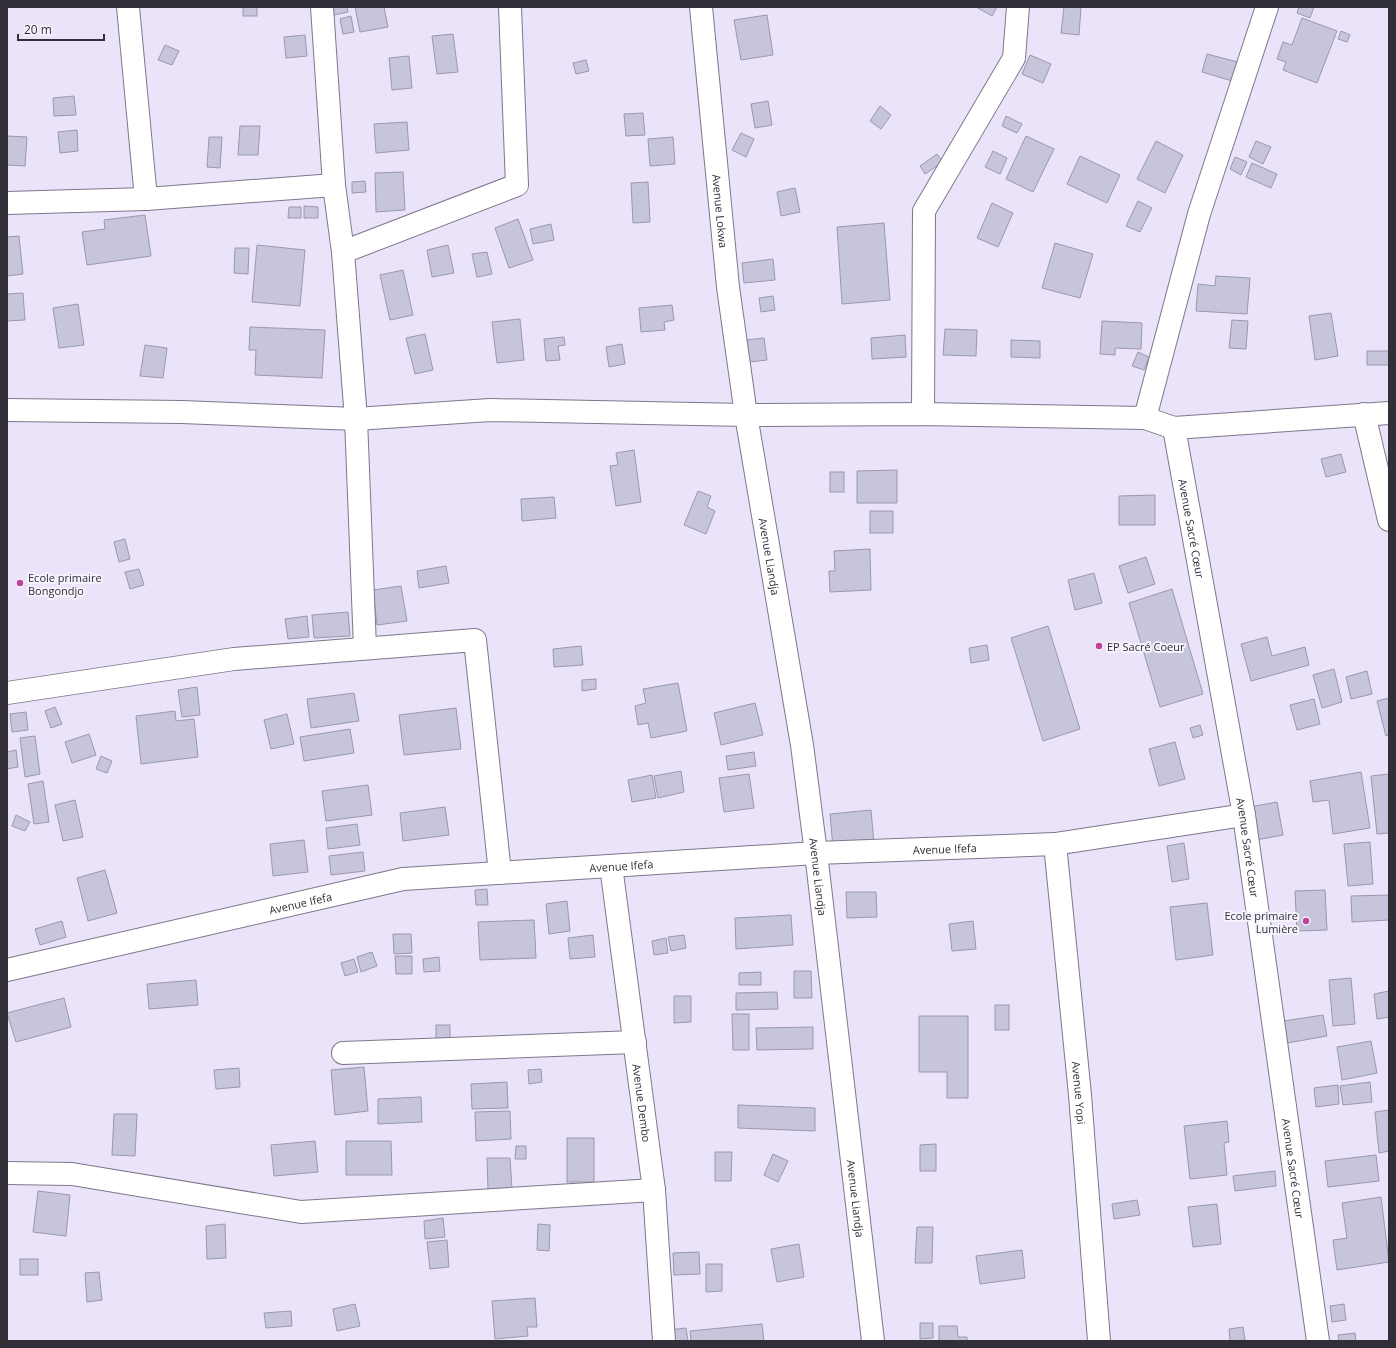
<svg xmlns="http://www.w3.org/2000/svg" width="1396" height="1348" viewBox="0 0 1396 1348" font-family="'Open Sans',sans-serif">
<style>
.building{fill:#c6c5db;stroke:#9a98ad}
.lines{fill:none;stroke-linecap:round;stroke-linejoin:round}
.minor-casing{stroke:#7e778a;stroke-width:24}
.minor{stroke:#fff;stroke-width:22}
.poi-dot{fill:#bd4499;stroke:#f6f3fc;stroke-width:1.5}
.labels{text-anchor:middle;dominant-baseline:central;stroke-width:4;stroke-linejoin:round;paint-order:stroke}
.street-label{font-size:11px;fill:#322f38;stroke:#f6f3fc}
.poi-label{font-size:11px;fill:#322f38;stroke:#f6f3fc;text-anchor:start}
</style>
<rect width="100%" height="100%" fill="#ebe3fa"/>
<!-- building -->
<g class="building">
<rect x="243" y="7" width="14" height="9"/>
<path d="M332,7H347L348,12L334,15Z"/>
<path d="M355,7H384L388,27L360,32Z"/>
<path d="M976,7H997L992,16Z"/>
<path d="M1064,7H1081L1079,35L1061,33Z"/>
<path d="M1299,7H1314L1310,18L1297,13Z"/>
<path d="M767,15L773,55L741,60L734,20Z"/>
<path d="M351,16L354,32L343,34L340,19Z"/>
<path d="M1302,18L1337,31L1317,83L1283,70L1286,62L1277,59L1283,42L1292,45Z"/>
<path d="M1341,31L1350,35L1347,42L1338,39Z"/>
<path d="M453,34L458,72L437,74L432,36Z"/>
<path d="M305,35L307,56L286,58L284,37Z"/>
<path d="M165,45L179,51L172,65L158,60Z"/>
<path d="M1207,54L1238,62L1232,81L1202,72Z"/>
<path d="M1030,55L1051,64L1043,83L1022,74Z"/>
<path d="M409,56L412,88L392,90L389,58Z"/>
<path d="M586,60L589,71L576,74L573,63Z"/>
<path d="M74,96L76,115L54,116L53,98Z"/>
<path d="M768,101L772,125L755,128L751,104Z"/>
<path d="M880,106L891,115L881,129L870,121Z"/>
<path d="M643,113L645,135L626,136L624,114Z"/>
<path d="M1006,116L1022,124L1017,133L1002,126Z"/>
<path d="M407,122L409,150L376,153L374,124Z"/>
<path d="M240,126H260L258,155H238Z"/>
<path d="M77,130L78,151L60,153L58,132Z"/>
<path d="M741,133L754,139L746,157L732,150Z"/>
<path d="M7,136L27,137L25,166L7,165Z"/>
<path d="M1026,136L1054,149L1033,192L1006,179Z"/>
<path d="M209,137H222L220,168L207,167Z"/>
<path d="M673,137L675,164L650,166L648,139Z"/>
<path d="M1156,141L1183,155L1165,193L1137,179Z"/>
<path d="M1256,141L1271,147L1263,164L1249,157Z"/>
<path d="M993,151L1007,158L1000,174L985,167Z"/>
<path d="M937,154L943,162L925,174L920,166Z"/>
<path d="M1080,156L1120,175L1107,203L1067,184Z"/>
<path d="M1235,157L1247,162L1241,175L1230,169Z"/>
<path d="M1252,163L1277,174L1271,188L1246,177Z"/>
<path d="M403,172L405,210L376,212L375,173Z"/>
<path d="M365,181L366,192L352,193V182Z"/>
<path d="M648,182L650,222L633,223L631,183Z"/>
<path d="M795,188L800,212L781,216L777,192Z"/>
<path d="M1138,201L1152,208L1140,232L1126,226Z"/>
<path d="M992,203L1013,213L998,247L977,238Z"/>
<path d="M304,206L318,207V218H304Z"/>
<path d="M289,207H301V218H288Z"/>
<path d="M145,215L151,256L87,265L82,232L105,229L104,220Z"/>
<path d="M518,219L533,260L509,268L495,228Z"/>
<path d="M884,223L890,300L842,304L837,227Z"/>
<path d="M551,224L554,240L533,244L530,229Z"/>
<path d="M19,236L23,274L7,276V237Z"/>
<path d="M1055,243L1093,254L1080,298L1042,288Z"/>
<path d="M257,245L305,250L300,306L252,302Z"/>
<path d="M448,245L454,273L432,277L427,250Z"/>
<path d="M235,248H249L248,274L234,273Z"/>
<path d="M487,252L492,274L477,277L472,254Z"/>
<path d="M773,259L775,280L744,283L742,263Z"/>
<path d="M403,270L413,315L390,320L380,275Z"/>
<path d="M1216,276L1250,278L1247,314L1196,311L1198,284L1215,286Z"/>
<path d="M23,293L25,320L7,321V294Z"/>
<path d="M773,296L775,310L761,312L759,298Z"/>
<path d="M78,304L84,345L59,348L53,308Z"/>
<path d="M672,305L674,320L664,322L665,330L641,332L639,308Z"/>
<path d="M1331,313L1338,356L1315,360L1309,316Z"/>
<path d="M520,319L524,360L497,363L492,322Z"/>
<path d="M1232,320L1248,321L1246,349L1229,348Z"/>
<path d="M1102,321L1142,323L1141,349L1115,348V355L1100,354Z"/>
<path d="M250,327L325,330L322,378L255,375L256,350H249Z"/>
<path d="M945,329L977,330L976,356L943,355Z"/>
<path d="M425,334L433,370L415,374L406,338Z"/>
<path d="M905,335L906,357L872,359L871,338Z"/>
<path d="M564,337L565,345L558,346L560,360L546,361L544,339Z"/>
<path d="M764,338L767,360L749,362L746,340Z"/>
<path d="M1011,340L1040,341V358L1011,357Z"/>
<path d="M622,344L625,364L609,367L606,347Z"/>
<path d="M145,345L167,348L163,378L140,376Z"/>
<rect x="1367" y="351" width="22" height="14"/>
<path d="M1138,352L1149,357L1144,370L1132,366Z"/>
<path d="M634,450L641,502L616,506L610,466L618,465L616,453Z"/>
<path d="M1341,454L1346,472L1326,477L1321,459Z"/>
<path d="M897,470V503H857V471Z"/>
<rect x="830" y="472" width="14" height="20"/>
<path d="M698,491L711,496L707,507L715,511L706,534L684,525Z"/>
<path d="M1155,495V525H1119V496Z"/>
<path d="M554,497L556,518L522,521L521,499Z"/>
<rect x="870" y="511" width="23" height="22"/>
<path d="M125,539L130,559L119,562L114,542Z"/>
<path d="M870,549L871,590L830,592L829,571H835L834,551Z"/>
<path d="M1146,557L1155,584L1128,593L1119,566Z"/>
<path d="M446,566L449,583L419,588L417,571Z"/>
<path d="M139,569L144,585L130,589L125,572Z"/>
<path d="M1094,573L1102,603L1075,610L1068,580Z"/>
<path d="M401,586L407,621L377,625L373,590Z"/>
<path d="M1172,589L1203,694L1160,707L1129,603Z"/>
<path d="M348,612L350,636L314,638L312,615Z"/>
<path d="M307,616L309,637L288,639L285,619Z"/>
<path d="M1048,626L1080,729L1043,741L1011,638Z"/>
<path d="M1267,637L1272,656L1305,647L1309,665L1251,681L1241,644Z"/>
<path d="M987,645L989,660L971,663L969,648Z"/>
<path d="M581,646L583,665L554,667L553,649Z"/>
<path d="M1334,669L1342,702L1322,708L1313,675Z"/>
<path d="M1367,671L1372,694L1351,699L1346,677Z"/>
<path d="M596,679V689L582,691V680Z"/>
<path d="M678,683L687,731L651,738L648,723L638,725L635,706L646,703L643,689Z"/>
<path d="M197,687L200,715L182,717L178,690Z"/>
<path d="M354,693L359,721L311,728L307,699Z"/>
<path d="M1389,698V735L1386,736L1377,701Z"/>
<path d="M1314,699L1320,724L1297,730L1290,705Z"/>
<path d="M755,703L763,735L721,745L714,713Z"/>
<path d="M55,707L62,724L51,728L45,711Z"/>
<path d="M456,708L461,749L404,755L399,715Z"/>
<path d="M175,711L176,721L194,719L198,757L141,764L136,716Z"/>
<path d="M26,712L28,730L12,732L10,714Z"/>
<path d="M287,714L294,744L271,749L264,720Z"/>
<path d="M1200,725L1203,735L1193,738L1190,728Z"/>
<path d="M350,729L354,753L304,761L300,737Z"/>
<path d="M89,734L96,755L72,763L65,742Z"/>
<path d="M35,736L40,774L25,777L20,738Z"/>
<path d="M1175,742L1185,779L1159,786L1149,749Z"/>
<path d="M16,750L18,767L7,769V752Z"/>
<path d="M754,752L756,766L728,770L726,756Z"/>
<path d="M101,756L112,761L107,773L96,769Z"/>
<path d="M681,771L684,792L658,798L654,776Z"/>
<path d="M1361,772L1370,828L1333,834L1329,800L1313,802L1310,781Z"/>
<path d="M749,774L754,808L724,812L719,778Z"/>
<path d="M1389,774V833L1377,834L1371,776Z"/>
<path d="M652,775L656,798L632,802L628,780Z"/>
<path d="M43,781L49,822L34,824L28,784Z"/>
<path d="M368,785L372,815L326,821L322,791Z"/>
<path d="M75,800L83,837L63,841L55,805Z"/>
<path d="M1277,802L1283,835L1256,840L1250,807Z"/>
<path d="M445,807L449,835L403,841L400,813Z"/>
<path d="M871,810L874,844L833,848L830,814Z"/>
<path d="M16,815L30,822L25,831L12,826Z"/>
<path d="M357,824L360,845L328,849L326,828Z"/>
<path d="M304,840L308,872L273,876L270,844Z"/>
<path d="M1370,842L1373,884L1348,886L1344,844Z"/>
<path d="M1184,843L1189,879L1172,882L1167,846Z"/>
<path d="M363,852L365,871L331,875L329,856Z"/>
<path d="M105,870L117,913L88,921L77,878Z"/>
<path d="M487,889L488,905H476L475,890Z"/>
<path d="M1325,890L1327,930L1297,931L1295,891Z"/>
<path d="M846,892H876L877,917L847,918Z"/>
<path d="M1389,895V920L1352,922L1351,896Z"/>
<path d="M567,901L570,931L549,934L546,904Z"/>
<path d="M1207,903L1213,955L1176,960L1170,907Z"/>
<path d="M791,915L793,945L736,949L735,918Z"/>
<path d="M534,920L536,958L480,960L478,922Z"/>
<path d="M62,921L66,937L40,945L35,929Z"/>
<path d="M973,921L976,949L952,951L949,924Z"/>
<path d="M393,934H411L412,953L394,954Z"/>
<path d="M593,935L595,957L570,959L568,938Z"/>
<path d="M684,935L686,948L671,951L668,937Z"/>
<path d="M666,938L668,953L654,955L652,941Z"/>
<path d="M372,952L377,966L361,972L357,957Z"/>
<path d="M395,956H412V974H396Z"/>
<path d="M439,957L440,971L424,972L423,959Z"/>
<path d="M354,959L358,972L345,976L341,963Z"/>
<path d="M794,971H811L812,998H794Z"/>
<path d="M761,972V985H739V973Z"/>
<path d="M1351,978L1355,1024L1333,1026L1329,980Z"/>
<path d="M196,980L198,1005L149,1009L147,984Z"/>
<path d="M1389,991V1017L1377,1019L1374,994Z"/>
<path d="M777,992L778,1009L736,1010V993Z"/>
<path d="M674,996H691V1022L674,1023Z"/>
<path d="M64,998L71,1027L16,1042L7,1013Z"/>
<rect x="995" y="1005" width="14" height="25"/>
<path d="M732,1014H749V1050H733Z"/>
<path d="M1323,1015L1327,1036L1287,1043L1284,1021Z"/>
<path d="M919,1016H968V1098H947V1072H919Z"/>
<rect x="436" y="1025" width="14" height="21"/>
<path d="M813,1027V1049L757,1050L756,1028Z"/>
<path d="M1371,1041L1377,1073L1342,1080L1337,1047Z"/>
<path d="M364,1067L368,1111L335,1115L331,1070Z"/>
<path d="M239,1068L240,1087L216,1089L214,1070Z"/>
<path d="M541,1069L542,1082L529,1084L528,1070Z"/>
<path d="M507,1082L508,1108L472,1109L471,1084Z"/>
<path d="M1370,1082L1372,1102L1343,1105L1340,1086Z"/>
<path d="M1338,1085L1339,1104L1316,1107L1314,1088Z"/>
<path d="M421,1097L422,1122L378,1124V1099Z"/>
<path d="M738,1105L815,1108V1131L738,1128Z"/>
<path d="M1389,1110V1151L1379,1153L1375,1112Z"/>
<path d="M510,1111L511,1139L476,1141L475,1112Z"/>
<path d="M114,1114H137L135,1156L112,1155Z"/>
<path d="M1227,1121L1229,1142L1224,1143L1227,1175L1190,1179L1184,1126Z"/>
<rect x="567" y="1138" width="27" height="44"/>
<path d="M315,1141L318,1172L274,1176L271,1145Z"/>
<path d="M346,1141H391L392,1175H346Z"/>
<path d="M936,1144V1171H920V1145Z"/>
<path d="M516,1146H526V1159H515Z"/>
<path d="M715,1152H732L731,1181H715Z"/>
<path d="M773,1154L788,1161L778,1182L764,1175Z"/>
<path d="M1376,1155L1379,1181L1328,1187L1325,1161Z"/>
<path d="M487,1158H510L512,1189L488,1190Z"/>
<path d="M1275,1171L1276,1186L1235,1191L1233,1176Z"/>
<path d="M38,1191L70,1195L66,1236L33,1232Z"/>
<path d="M1381,1197L1389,1262L1337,1270L1333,1240L1347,1238L1342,1203Z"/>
<path d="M1137,1200L1140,1215L1114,1219L1112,1204Z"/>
<path d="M1217,1204L1221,1244L1193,1247L1188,1207Z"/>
<path d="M443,1218L445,1237L425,1239L424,1221Z"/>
<path d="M225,1224L226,1258L207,1259L206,1226Z"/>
<path d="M538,1224L550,1225L549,1251L537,1250Z"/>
<path d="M917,1227H933L932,1263H915Z"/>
<path d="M447,1240L449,1267L430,1269L427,1242Z"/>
<path d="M799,1244L804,1277L777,1282L771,1249Z"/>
<path d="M1022,1250L1025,1278L980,1284L976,1256Z"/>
<path d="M699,1252L700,1274L674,1275L673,1253Z"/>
<rect x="20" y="1259" width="18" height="16"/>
<path d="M706,1264H722V1291L706,1292Z"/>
<path d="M99,1272L102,1300L87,1302L85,1273Z"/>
<path d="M535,1298L537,1327H527L528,1336L495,1339L492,1301Z"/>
<path d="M355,1304L360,1326L337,1331L333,1309Z"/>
<path d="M1344,1304L1346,1320L1332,1322L1330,1306Z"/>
<path d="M291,1311L292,1326L266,1328L264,1313Z"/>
<path d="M920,1323H933V1338L920,1339Z"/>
<path d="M762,1324L764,1341H691L690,1331Z"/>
<path d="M939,1326H957L958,1337H967V1341H939Z"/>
<path d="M1243,1327L1245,1340L1230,1341L1229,1329Z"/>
<path d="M686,1328L688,1341H670L669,1330Z"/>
<path d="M1355,1333L1356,1341H1339L1338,1335Z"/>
</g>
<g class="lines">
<defs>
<g id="minor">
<path d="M128,7L146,199"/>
<path d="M322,7L334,185L343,252L356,419L365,648"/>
<path id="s1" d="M701,7L728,287L746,415L802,745L816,853L873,1341"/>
<path d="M7,203L146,199L334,185"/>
<path d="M343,252L517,185L510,7"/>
<path d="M7,410L182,412L356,419L490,410L746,415L923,414L1145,418L1174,428L1389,413"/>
<path d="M923,414L924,211L1014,58L1018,7"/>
<path d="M1364,414L1389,520"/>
<path d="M1145,418L1199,214L1267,7"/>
<path id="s2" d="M1174,428L1244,815L1318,1341"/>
<path d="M7,693L234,659L475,640L500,873"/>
<path id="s3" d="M1055,844L1080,1095L1099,1341"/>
<path id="s4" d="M611,866L654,1190L664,1341"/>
<path id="s5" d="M7,970L403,879L816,853L1055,844L1244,815"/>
<path d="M343,1053L635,1042"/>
<path d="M7,1173L72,1174L301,1212L654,1190"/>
</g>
</defs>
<!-- minor casing -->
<use href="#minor" class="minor-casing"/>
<!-- minor -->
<use href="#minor" class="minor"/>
</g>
<!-- markers -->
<g class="poi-dot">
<circle cx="20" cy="583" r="4"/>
<circle cx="1099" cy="646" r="4"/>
<circle cx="1306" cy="921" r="4"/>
</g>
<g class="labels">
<!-- street labels -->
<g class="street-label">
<text stroke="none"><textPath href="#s1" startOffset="205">Avenue Lokwa</textPath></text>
<text stroke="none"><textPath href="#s2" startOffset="102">Avenue Sacré Cœur</textPath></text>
<text stroke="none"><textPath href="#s1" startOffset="554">Avenue Liandja</textPath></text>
<text stroke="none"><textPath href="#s5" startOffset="949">Avenue Ifefa</textPath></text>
<text stroke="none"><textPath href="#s2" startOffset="426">Avenue Sacré Cœur</textPath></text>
<text stroke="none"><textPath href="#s5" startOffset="625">Avenue Ifefa</textPath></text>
<text stroke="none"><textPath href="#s1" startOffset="878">Avenue Liandja</textPath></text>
<text stroke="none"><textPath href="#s5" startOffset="301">Avenue Ifefa</textPath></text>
<text stroke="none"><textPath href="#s3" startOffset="250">Avenue Yopi</textPath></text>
<text stroke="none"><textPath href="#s4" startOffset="239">Avenue Dembo</textPath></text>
<text stroke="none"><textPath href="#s2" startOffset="750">Avenue Sacré Cœur</textPath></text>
<text stroke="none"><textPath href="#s1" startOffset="1202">Avenue Liandja</textPath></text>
</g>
<!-- poi labels -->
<g class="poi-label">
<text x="28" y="577">Ecole primaire<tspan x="28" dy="13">Bongondjo</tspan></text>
<text x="1107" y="646">EP Sacré Coeur</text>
<text x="1298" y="915" text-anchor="end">Ecole primaire<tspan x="1298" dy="13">Lumière</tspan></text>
</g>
</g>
<!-- border -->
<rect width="1396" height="1348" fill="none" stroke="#322f38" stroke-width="16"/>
<!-- scale -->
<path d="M18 34v6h86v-6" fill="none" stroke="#322f38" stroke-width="2"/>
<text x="24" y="34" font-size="12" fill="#322f38" stroke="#f6f3fc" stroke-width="3" paint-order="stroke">20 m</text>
</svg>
